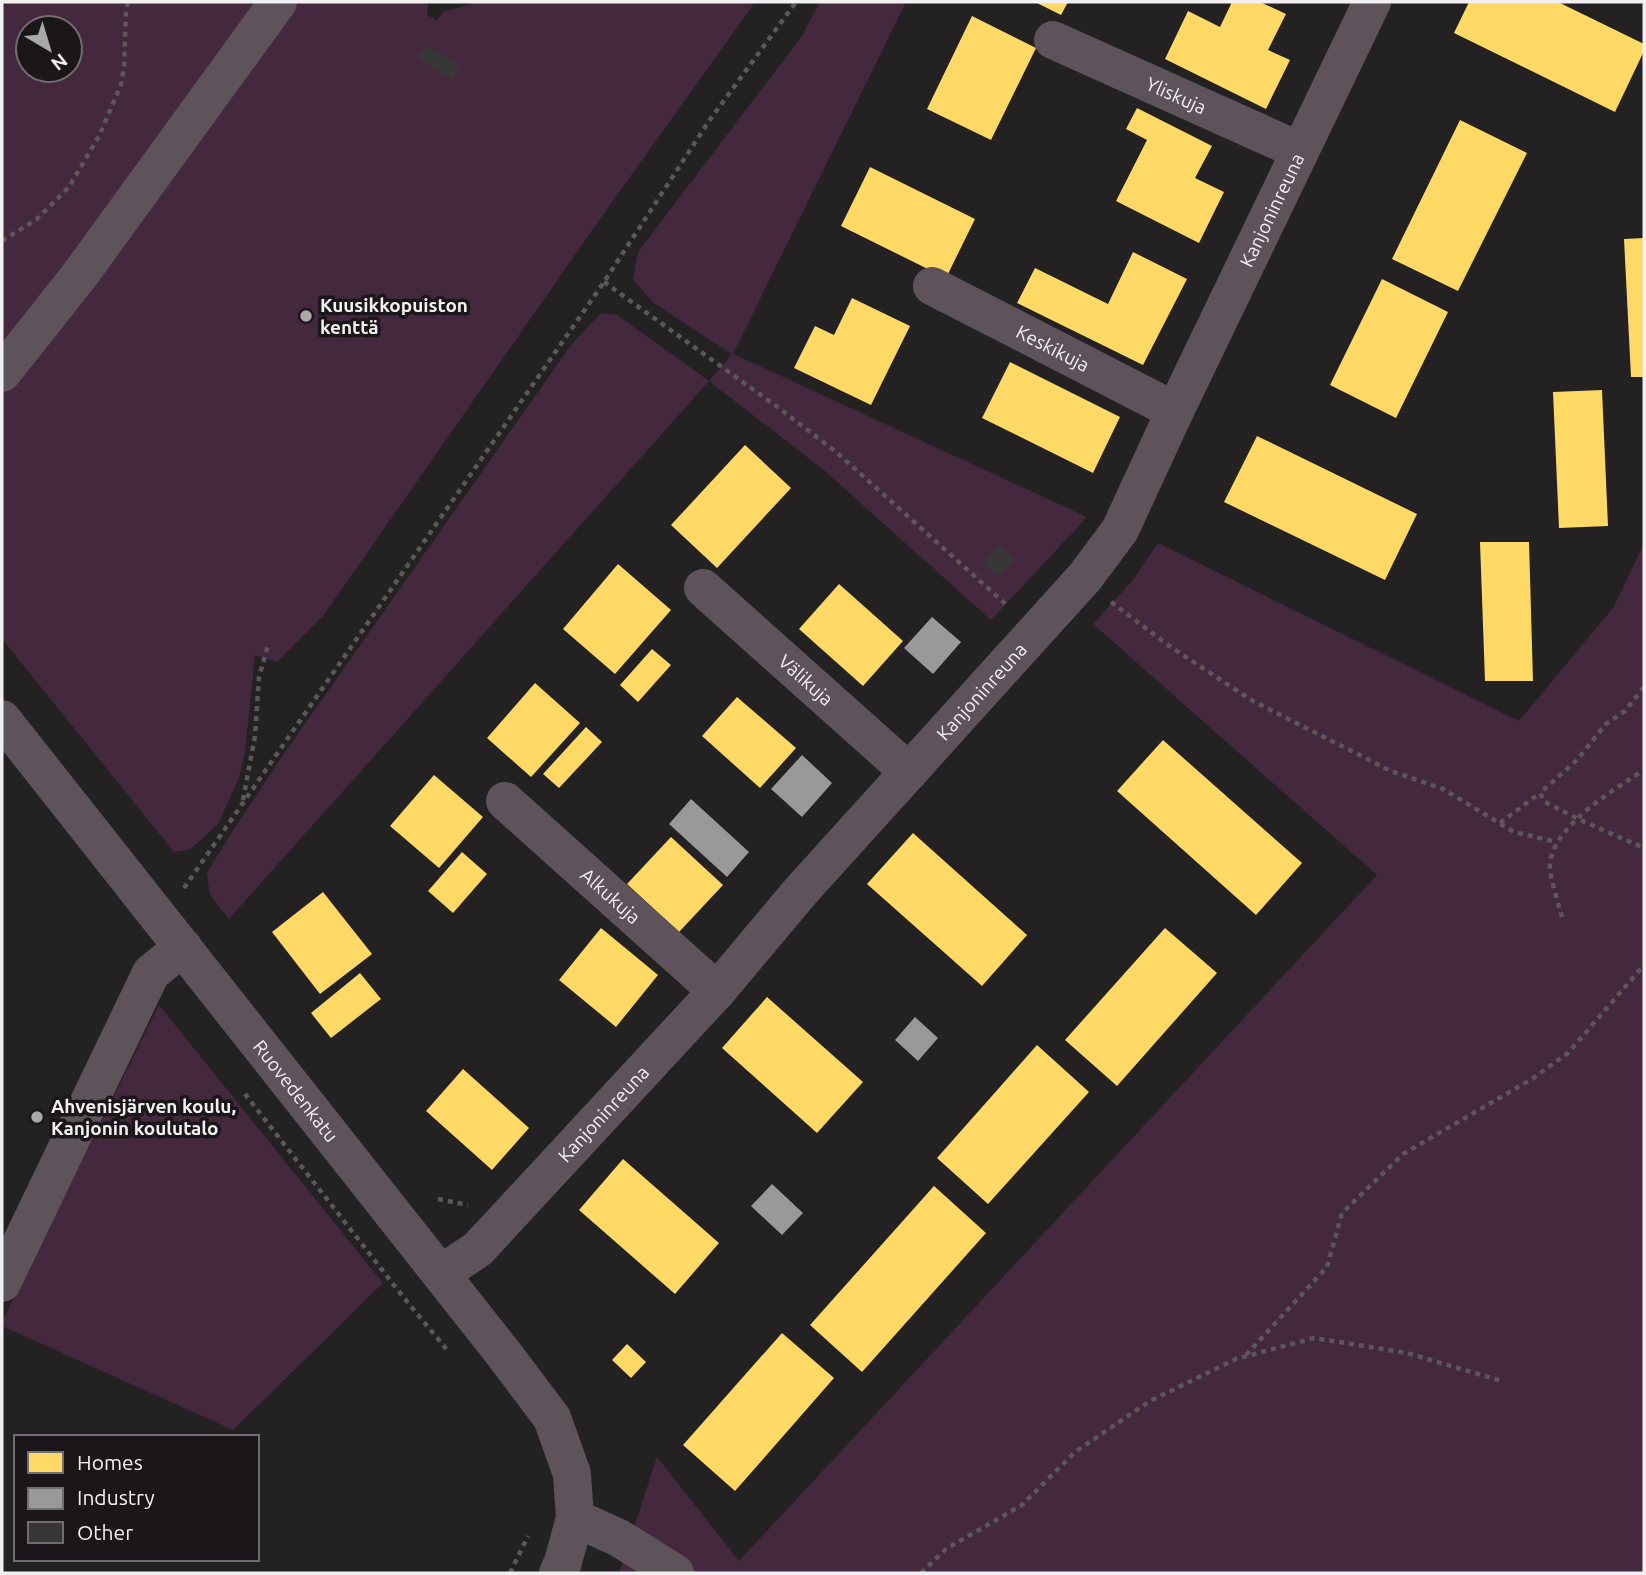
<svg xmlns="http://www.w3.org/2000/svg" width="1646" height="1575" viewBox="0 0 1646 1575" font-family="Ubuntu,sans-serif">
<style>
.green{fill:#44293e;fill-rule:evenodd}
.homes{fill:#ffd966}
.industry{fill:#999}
.building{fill:#383738}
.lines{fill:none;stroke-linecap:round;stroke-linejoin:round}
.path{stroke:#5c575a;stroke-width:4.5;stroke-dasharray:5 5;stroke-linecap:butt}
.minor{stroke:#5e535b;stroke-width:38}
.poi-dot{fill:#aaa8aa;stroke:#1b1619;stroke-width:2.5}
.labels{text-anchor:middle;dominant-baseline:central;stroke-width:7;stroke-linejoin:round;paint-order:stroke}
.street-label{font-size:19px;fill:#f3f0f3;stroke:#1b1619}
.poi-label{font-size:19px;font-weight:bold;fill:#f3f0f3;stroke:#1b1619;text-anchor:start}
</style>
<rect width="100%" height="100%" fill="#232122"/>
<!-- green -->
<g class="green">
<path d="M3,2H257L2,359V4ZM28,28H70V70H28Z"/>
<path d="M293,2H428L427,15L437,21L443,12L478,2H755L607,209L323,616L277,662L255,655L245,752L239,778L218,824L191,849L174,852L2,639V391Z"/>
<path d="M820,2H906L733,354L1087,517L991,620L825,471L709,381L229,919L210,895L207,873L230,835L281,758L571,345L601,313L617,315L709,381L732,354L655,304L633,280L638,252L802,36Z"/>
<path d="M1158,543L1519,721L1613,608L1644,544V1573H619L657,1457L739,1561L1377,875L1093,624L1132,581Z"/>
<path d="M159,1005L383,1283L233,1430L2,1326V1322Z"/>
</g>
<!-- homes -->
<g class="homes">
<path d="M1035,2H1068L1061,15Z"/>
<path d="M1232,2H1260L1286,14L1268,50L1290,60L1266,109L1165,59L1188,11L1220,27Z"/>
<path d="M1469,2H1558L1644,44V51L1615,112L1454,33Z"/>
<path d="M972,16L1036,48L991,140L927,109Z"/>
<path d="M1137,108L1212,146L1195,178L1224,192L1199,243L1116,201L1147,140L1126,129Z"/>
<path d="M1460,120L1527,153L1458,291L1392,259Z"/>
<path d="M870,167L975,219L946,278L841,226Z"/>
<path d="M1644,238V377H1631L1624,239Z"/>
<path d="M1133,252L1187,279L1143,365L1017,303L1035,268L1108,304Z"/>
<path d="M1382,279L1448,312L1396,418L1330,385Z"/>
<path d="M852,298L910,326L871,405L794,368L815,326L834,335Z"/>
<path d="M1010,362L1120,417L1093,473L982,418Z"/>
<path d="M1602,390L1608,526L1559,528L1553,392Z"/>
<path d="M1257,436L1417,514L1385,580L1224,502Z"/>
<path d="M745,445L791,488L717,568L671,525Z"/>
<path d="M1480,542H1529L1533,681H1485Z"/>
<path d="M618,564L671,610L615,674L563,629Z"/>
<path d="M839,584L903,641L863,686L799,629Z"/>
<path d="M652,649L671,665L638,702L620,685Z"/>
<path d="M535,683L580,723L531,777L487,738Z"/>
<path d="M737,697L796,748L760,788L702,736Z"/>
<path d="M586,727L602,742L559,788L543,774Z"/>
<path d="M1163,740L1302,863L1256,915L1117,791Z"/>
<path d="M434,775L483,817L439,868L390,826Z"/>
<path d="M913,833L1027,935L982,986L867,884Z"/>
<path d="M671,837L723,885L679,932L627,884Z"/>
<path d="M462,852L487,874L453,913L428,891Z"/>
<path d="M323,892L372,954L320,994L272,932Z"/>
<path d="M601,928L658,975L616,1027L559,980Z"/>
<path d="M1165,928L1217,973L1117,1086L1065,1040Z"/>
<path d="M360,973L381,999L331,1038L311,1013Z"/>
<path d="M767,997L863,1082L817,1133L722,1048Z"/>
<path d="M1037,1045L1089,1092L988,1204L937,1158Z"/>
<path d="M463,1069L529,1128L492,1170L426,1111Z"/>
<path d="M623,1159L719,1243L675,1294L579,1210Z"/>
<path d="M934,1186L986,1233L862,1372L810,1325Z"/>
<path d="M782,1333L834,1378L735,1491L683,1445Z"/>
<path d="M627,1344L646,1362L631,1378L612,1360Z"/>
</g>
<!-- industry -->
<g class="industry">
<path d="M932,617L961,642L933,674L904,648Z"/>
<path d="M802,755L832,783L802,817L771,789Z"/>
<path d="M691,799L749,852L727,877L669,824Z"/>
<path d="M915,1017L938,1038L918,1061L895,1040Z"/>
<path d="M772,1184L803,1213L782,1235L751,1206Z"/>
</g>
<!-- building -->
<g class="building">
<path d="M426,45L460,67L452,80L417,58Z"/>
<path d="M1000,546L1013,560L997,576L983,563Z"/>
</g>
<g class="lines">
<!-- path -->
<g class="path">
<path d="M2,241L37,219L69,187L99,136L121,85L124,67L126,10L128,2"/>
<path d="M604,282L776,406L835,451L1009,607"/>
<path d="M1111,602L1168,645L1251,700L1391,771L1443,789L1514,832L1557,842"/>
<path d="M1644,687L1625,711L1606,724L1577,760L1540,793L1545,802L1578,819L1644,848"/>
<path d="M243,800L255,736L259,677L268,645"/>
<path d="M1500,823L1540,793"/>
<path d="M184,888L604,282L709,121L796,2"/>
<path d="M1562,917C1558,902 1552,885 1550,869C1547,829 1615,789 1644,770"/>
<path d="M245,1094L404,1298L448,1351"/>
<path d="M438,1199L468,1205"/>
<path d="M1246,1355L1327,1267L1342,1213L1403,1154L1532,1079L1568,1053L1644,965"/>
<path d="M510,1573L528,1536"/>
<path d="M921,1573L946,1549L1022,1505L1075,1452L1150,1401L1236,1359L1314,1338L1407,1353L1502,1381"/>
</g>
<!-- minor -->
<g class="minor">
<path id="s1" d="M1053,40L1300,151"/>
<path id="s2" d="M932,286L1175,411"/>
<path d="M2,373L79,276L278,2"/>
<path id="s3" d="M703,588L909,772"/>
<path id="s4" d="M2,719L503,1353L552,1418L572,1474L575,1518L563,1562L558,1573"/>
<path id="s5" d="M505,801L717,991"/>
<path id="s6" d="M441,1274L478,1249L717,991L800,892L1085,577L1120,530L1175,411L1372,2"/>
<path d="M2,1283L151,973L183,947"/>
<path d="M575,1518L619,1538L675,1573"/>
</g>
</g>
<!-- markers -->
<g class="poi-dot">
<circle cx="306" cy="316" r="7"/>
<circle cx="37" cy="1117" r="7"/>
</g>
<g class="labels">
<!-- street labels -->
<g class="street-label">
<text stroke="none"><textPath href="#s1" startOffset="135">Yliskuja</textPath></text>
<text stroke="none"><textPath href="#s6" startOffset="1363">Kanjoninreuna</textPath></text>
<text stroke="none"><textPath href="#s2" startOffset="136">Keskikuja</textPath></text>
<text stroke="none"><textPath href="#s3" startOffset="138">Välikuja</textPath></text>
<text stroke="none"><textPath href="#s6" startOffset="796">Kanjoninreuna</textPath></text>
<text stroke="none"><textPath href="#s5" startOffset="142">Alkukuja</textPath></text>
<text stroke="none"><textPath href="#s4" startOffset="474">Ruovedenkatu</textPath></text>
<text stroke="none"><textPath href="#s6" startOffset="229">Kanjoninreuna</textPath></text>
</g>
<!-- poi labels -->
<g class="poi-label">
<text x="320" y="305">Kuusikkopuiston<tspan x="320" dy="22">kenttä</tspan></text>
<text x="51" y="1106">Ahvenisjärven koulu,<tspan x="51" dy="22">Kanjonin koulutalo</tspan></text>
</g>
</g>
<!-- border -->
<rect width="1646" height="1575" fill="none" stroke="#f3f0f3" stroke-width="7"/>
<!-- legend -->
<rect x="14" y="1435" width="245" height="126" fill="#1b1619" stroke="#716d70" stroke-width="2"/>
<rect x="28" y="1452" width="35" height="21" fill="#ffd966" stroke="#716d70" stroke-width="2"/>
<text x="77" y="1470" font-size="21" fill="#f3f0f3">Homes</text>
<rect x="28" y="1488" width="35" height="21" fill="#999999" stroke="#716d70" stroke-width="2"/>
<text x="77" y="1505" font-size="21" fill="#f3f0f3">Industry</text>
<rect x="28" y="1522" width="35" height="21" fill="#383738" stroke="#716d70" stroke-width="2"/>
<text x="77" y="1540" font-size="21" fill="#f3f0f3">Other</text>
<!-- north arrow -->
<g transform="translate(49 49) rotate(142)"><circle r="33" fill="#1b1619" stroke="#716d70" stroke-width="2"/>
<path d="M0-5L12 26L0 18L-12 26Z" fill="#aaa8aa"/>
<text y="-10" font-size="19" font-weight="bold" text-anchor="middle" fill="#f3f0f3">N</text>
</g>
</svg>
